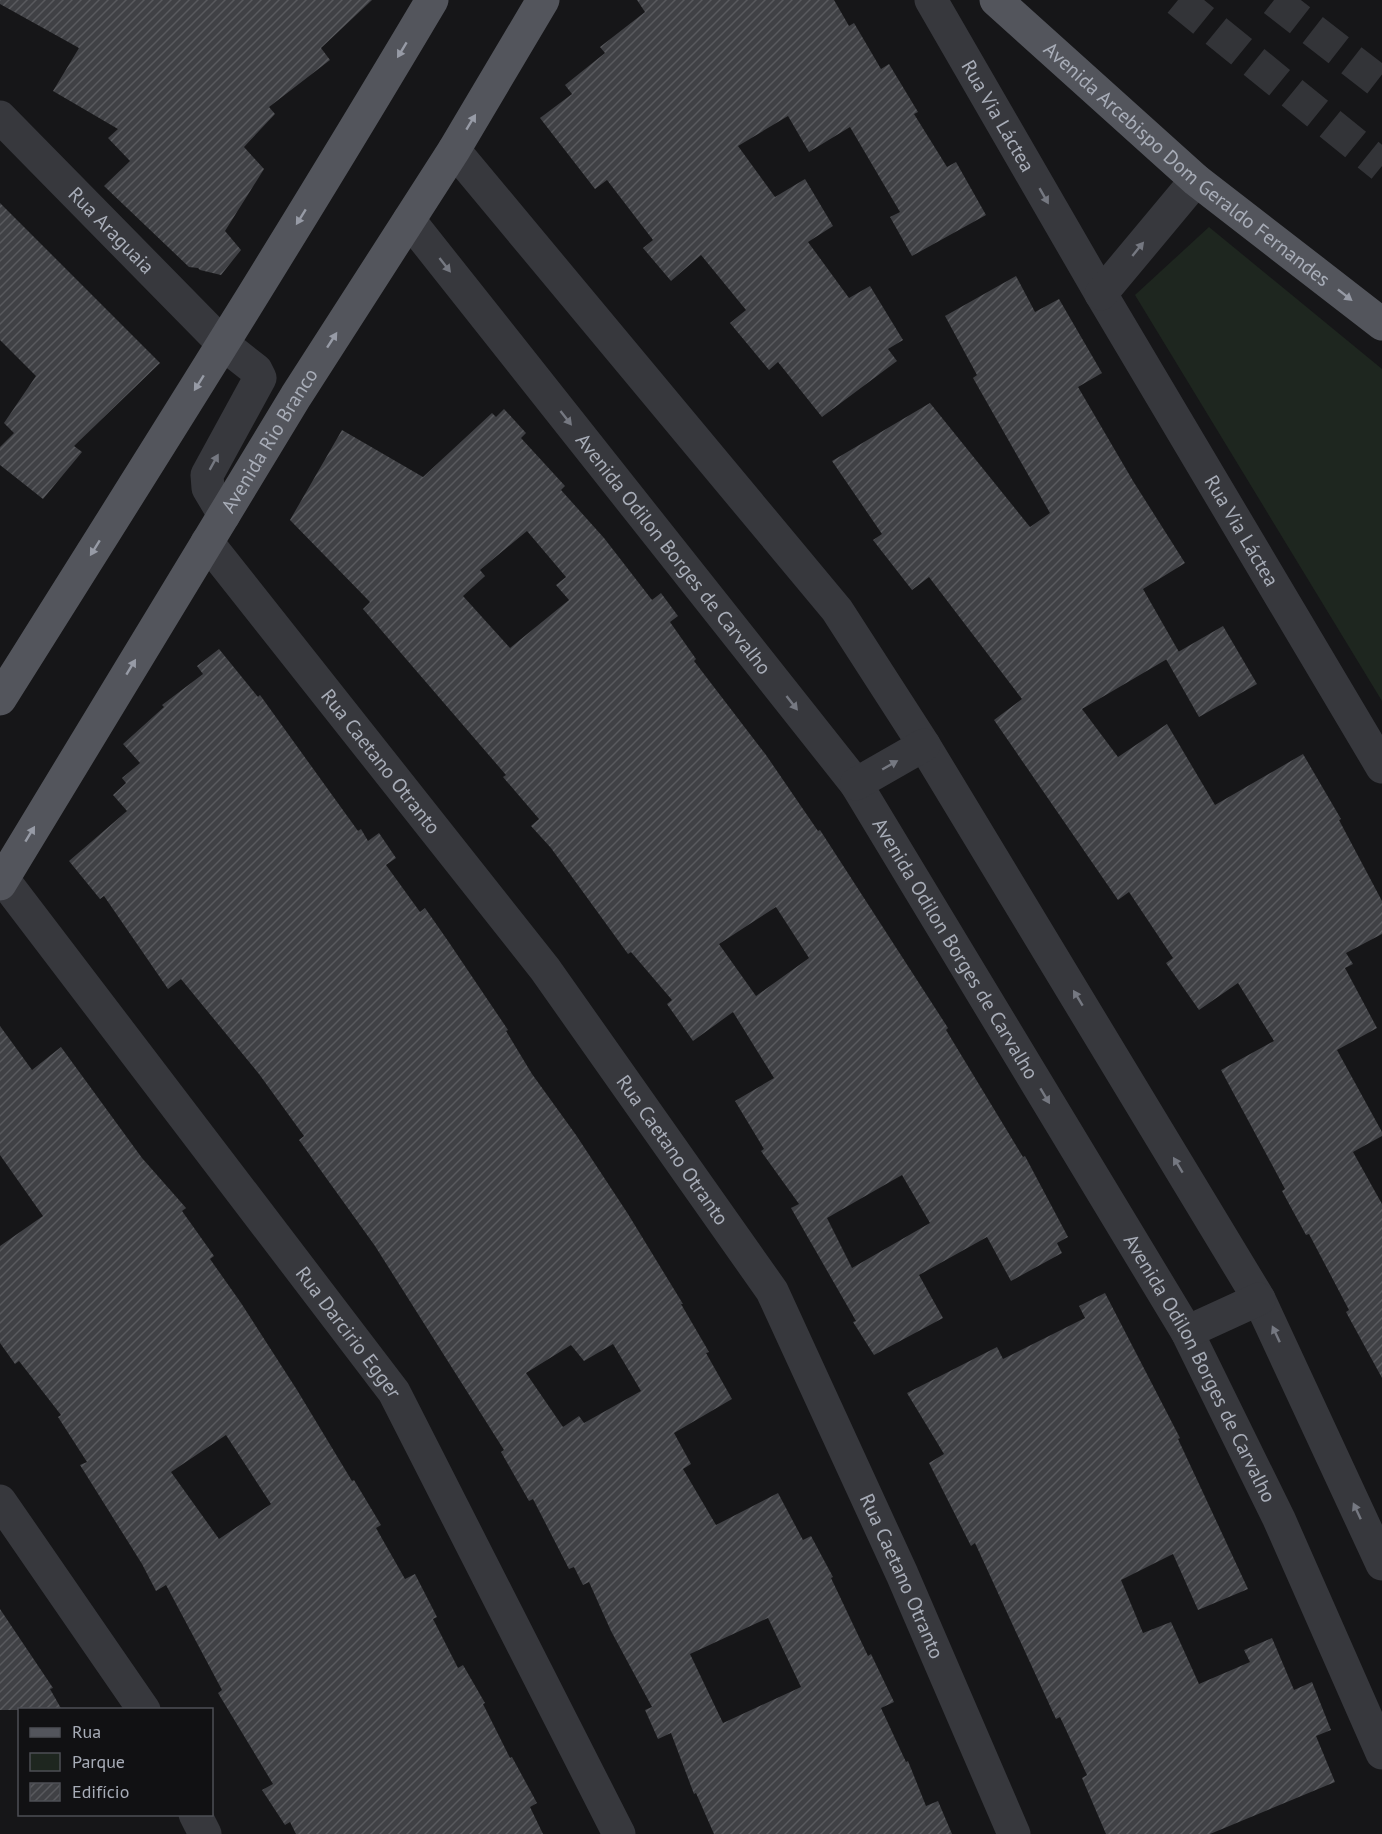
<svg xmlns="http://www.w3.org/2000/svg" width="1382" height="1834" viewBox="0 0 1382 1834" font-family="'PT Sans',sans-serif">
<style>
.park{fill:#1e261f}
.building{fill:url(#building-hatch);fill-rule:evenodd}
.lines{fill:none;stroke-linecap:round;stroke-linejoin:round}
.primary-tunnel{stroke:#333438;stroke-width:33;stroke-dasharray:33 16;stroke-linecap:butt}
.minor{stroke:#37383d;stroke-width:33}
.tertiary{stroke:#37383d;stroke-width:33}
.primary{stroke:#53555c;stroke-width:33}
.oneway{fill:#979ba6}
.oneway2{fill:#757881}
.labels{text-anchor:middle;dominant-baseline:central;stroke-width:5;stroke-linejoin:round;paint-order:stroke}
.street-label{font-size:20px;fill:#a8adb8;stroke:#111113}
</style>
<defs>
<pattern id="building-hatch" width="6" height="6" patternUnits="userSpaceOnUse" patternTransform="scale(1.5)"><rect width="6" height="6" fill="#404145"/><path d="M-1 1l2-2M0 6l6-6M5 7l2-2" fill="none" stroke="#595a5e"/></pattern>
</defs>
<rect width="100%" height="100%" fill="#161618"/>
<!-- park -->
<path class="park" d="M1209,227L1382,369V701L1135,295Z"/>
<!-- building -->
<g class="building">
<path d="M0,0H372L321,48L330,60L269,107L275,114L244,147L264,169L225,231L241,250L221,275L200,270L198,268L189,267L104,186L130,161L108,138L118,129L53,91L79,48L0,4Z"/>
<path d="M637,0H834L849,26L854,23L881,69L889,64L918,112L914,114L947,167L956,162L986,215L912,256L890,217L900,212L850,127L809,152L788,116L738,146L775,197L805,179L833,226L808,242L849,298L870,286L903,340L888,349L897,361L822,417L778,362L769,370L730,323L746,310L701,255L671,281L643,248L653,240L607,180L595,189L540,118L572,94L565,85L605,53L600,47L645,12Z"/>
<path d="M0,203L160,363L74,446L82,452L43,499L0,465V447L14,433L4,423L36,376L0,340Z"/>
<path d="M1016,276L1035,312L1059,299L1102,373L1078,387L1133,481L1185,563L1143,589L1179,652L1082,709L1118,757L1167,724L1215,805L1303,754L1341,819L1339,820L1382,901V934L1346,953L1353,964L1345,968L1377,1028L1337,1050L1382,1132V1136L1353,1152L1382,1204V1378L1346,1312L1349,1310L1309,1234L1306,1235L1282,1191L1285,1189L1221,1070L1274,1041L1238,983L1199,1010L1166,963L1173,958L1129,892L1118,900L994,720L1022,699L929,577L912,590L873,540L882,534L832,461L930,403L1030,527L1050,513L973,378L977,375L945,316Z"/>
<path d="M504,409L526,433L521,438L565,486L561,490L604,538L652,600L661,593L678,616L670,622L696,659L694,661L766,755L818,831L820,830L948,1028L946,1030L1023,1157L1025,1156L1068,1237L1057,1243L1062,1253L1011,1281L987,1237L919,1275L943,1318L874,1355L853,1322L856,1321L791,1208L799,1204L761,1151L764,1149L735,1101L774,1078L733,1012L693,1041L667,1004L672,1000L631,952L628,954L551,848L531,826L539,819L503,777L506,775L363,609L370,602L290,520L342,430L423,477L492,413L496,417ZM527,531L566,577L556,585L569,600L510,648L463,596L485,576L480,570ZM776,907L809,958L756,996L719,944ZM902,1175L930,1223L852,1268L827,1218Z"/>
<path d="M1223,626L1257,684L1199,717L1166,659Z"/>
<path d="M219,649L258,697L260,695L358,831L361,829L368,841L379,833L396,858L386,865L420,912L425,908L448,941L508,1030L506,1031L532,1074L576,1135L628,1214L683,1304H681L709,1352L706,1353L732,1399L674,1433L691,1464L683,1469L716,1525L778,1493L803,1540L811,1536L833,1577L831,1578L868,1656L871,1654L894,1702L881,1708L906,1762L908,1761L926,1806L938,1801L952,1834H714L696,1793L694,1794L671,1733L658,1739L645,1710L652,1707L611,1631L589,1582L583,1585L574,1567L569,1569L533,1499L529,1501L501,1452L504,1450L375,1246L299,1140L304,1136L259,1074L181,979L168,989L104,896L100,899L69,861L127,811L113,795L126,783L122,778L140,763L123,744L164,707L162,705L203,674L197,666ZM613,1344L641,1391L584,1423L579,1416L563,1427L526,1373L571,1345L584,1361ZM768,1618L801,1687L723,1723L690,1654Z"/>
<path d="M0,1026L32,1070L61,1047L142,1158L186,1208L182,1211L214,1256L210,1259L241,1303L297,1390L352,1481L354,1480L381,1525L376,1528L405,1579L415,1574L437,1617L433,1619L458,1668L463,1665L485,1703L483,1704L510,1758L512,1757L537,1803L530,1807L543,1834H296L290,1822L285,1825L262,1790L273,1784L218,1693L222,1690L166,1585L156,1591L142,1564L80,1465L87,1462L58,1417L61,1415L19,1361L15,1364L0,1343V1246L43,1216L0,1155ZM226,1435L271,1504L219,1539L171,1472Z"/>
<path d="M1105,1293L1180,1438L1178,1439L1248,1589L1198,1610L1173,1554L1121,1580L1143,1633L1171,1622L1199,1684L1250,1662L1244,1650L1272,1638L1294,1690L1312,1682L1331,1730L1316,1736L1335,1782L1210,1834H1106L1082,1778L1087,1775L1060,1717L1056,1719L975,1543L971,1546L929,1463L944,1454L907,1393L997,1347L1003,1359L1085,1318L1079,1306Z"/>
<path d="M0,1609L53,1688L50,1689L62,1710H0Z"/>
</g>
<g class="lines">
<!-- primary-tunnel -->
<g class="primary-tunnel">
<path d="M1178,0L1382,166"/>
<path d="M1274,0L1382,84"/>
</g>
<!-- minor -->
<g class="minor">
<path id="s1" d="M931,0L1101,294L1382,767"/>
<path d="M1101,294L1196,180"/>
<path d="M223,344L256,370L260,378L207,475L208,488L224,515"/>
<path id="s2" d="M207,542L545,969L772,1291L902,1574L1014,1834"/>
<path id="s3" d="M3,879L394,1392L619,1834"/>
<path d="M0,1501L144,1710"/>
<path d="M195,1814L205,1834"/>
</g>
<!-- tertiary -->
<g class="tertiary">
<path id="s4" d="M0,117L223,344"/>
<path d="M454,150L837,610L924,745L1259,1299L1382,1564"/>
<path id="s5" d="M409,220L856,784L1187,1332L1279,1519L1382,1753"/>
<path d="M856,784L924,745"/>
<path d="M1187,1332L1259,1299"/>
</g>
<!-- primary -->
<g class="primary">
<path id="s6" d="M996,0L1196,180L1382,324"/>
<path d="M0,699C146,467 292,236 432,0"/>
<path id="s7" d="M0,884L296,396L454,150L543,0"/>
</g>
</g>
<!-- one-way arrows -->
<defs><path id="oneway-solid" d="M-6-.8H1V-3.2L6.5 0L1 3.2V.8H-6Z" transform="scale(1.5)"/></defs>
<g class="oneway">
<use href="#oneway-solid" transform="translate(402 50) rotate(121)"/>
<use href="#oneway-solid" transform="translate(471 122) rotate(-59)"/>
<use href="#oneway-solid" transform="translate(301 217) rotate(122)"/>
<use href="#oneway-solid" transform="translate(1345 295) rotate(38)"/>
<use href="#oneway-solid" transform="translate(332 340) rotate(-57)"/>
<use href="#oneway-solid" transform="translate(199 383) rotate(122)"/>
<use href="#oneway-solid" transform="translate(95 548) rotate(122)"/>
<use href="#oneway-solid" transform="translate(131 667) rotate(-59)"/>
<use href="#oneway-solid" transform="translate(30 834) rotate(-59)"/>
</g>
<g class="oneway2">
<use href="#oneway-solid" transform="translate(1044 196) rotate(60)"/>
<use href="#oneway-solid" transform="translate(1138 249) rotate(-51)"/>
<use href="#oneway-solid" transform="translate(445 265) rotate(52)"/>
<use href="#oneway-solid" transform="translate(566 418) rotate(52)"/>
<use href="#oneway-solid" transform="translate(214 462) rotate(-61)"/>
<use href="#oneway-solid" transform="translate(792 703) rotate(52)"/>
<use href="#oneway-solid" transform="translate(890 765) rotate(-30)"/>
<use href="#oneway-solid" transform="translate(1078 998) rotate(-121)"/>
<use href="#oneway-solid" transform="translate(1045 1096) rotate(59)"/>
<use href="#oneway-solid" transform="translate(1178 1165) rotate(-121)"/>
<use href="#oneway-solid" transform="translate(1276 1334) rotate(-115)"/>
<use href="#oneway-solid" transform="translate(1357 1511) rotate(-115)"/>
</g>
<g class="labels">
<!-- street labels -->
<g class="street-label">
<text stroke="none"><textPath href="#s1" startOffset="134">Rua Via Láctea</textPath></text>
<text stroke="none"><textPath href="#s6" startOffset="252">Avenida Arcebispo Dom Geraldo Fernandes</textPath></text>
<text stroke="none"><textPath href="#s4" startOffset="159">Rua Araguaia</textPath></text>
<text stroke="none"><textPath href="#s7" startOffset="519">Avenida Rio Branco</textPath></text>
<text stroke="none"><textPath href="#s1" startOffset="615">Rua Via Láctea</textPath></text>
<text stroke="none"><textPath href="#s5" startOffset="426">Avenida Odilon Borges de Carvalho</textPath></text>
<text stroke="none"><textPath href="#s2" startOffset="280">Rua Caetano Otranto</textPath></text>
<text stroke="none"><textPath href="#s5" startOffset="912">Avenida Odilon Borges de Carvalho</textPath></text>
<text stroke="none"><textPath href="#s2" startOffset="766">Rua Caetano Otranto</textPath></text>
<text stroke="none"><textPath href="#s3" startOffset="570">Rua Darcirio Egger</textPath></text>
<text stroke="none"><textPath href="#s5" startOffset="1398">Avenida Odilon Borges de Carvalho</textPath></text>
<text stroke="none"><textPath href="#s2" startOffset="1252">Rua Caetano Otranto</textPath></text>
</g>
</g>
<!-- legend -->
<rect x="18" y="1708" width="195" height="108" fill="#111113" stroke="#4d4f55" stroke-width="1.5"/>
<rect x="30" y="1728" width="30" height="9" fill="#53555c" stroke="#4d4f55" stroke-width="1.5"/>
<text x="72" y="1738" font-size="18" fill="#a8adb8">Rua</text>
<rect x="30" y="1753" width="30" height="18" fill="#1e261f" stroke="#4d4f55" stroke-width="1.5"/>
<text x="72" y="1768" font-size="18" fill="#a8adb8">Parque</text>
<rect x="30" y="1783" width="30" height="18" fill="url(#building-hatch)" stroke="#4d4f55" stroke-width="1.5"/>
<text x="72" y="1798" font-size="18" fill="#a8adb8">Edifício</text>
</svg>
